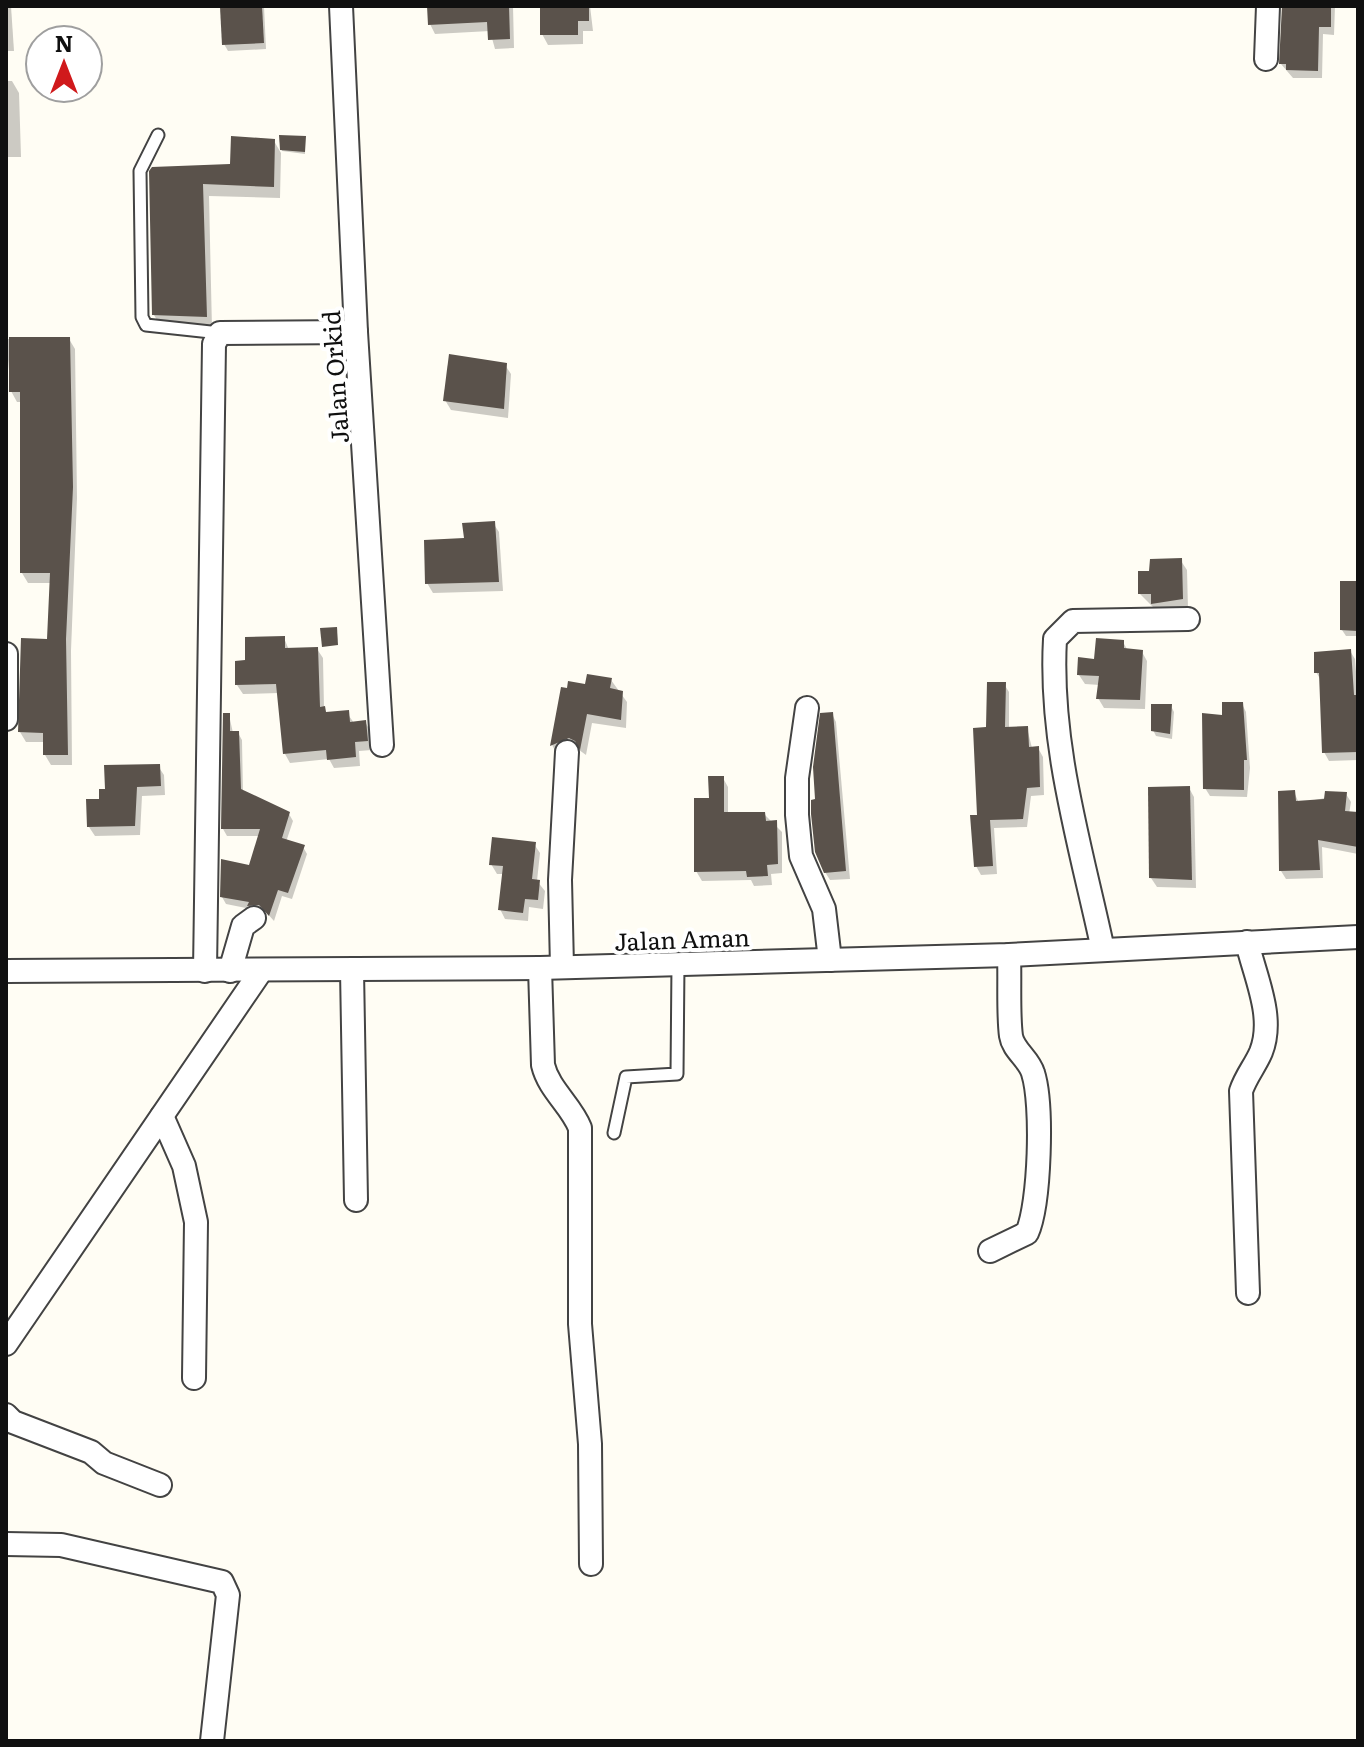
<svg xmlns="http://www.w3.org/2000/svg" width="1364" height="1747" viewBox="0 0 1364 1747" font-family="Literata,serif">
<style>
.shadow{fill:#0003}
.building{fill:#5a524b}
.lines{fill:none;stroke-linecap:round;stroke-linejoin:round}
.lane-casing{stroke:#434343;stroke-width:15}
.street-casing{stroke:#434343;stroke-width:26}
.lane{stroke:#fff;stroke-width:11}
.street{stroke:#fff;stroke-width:22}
.labels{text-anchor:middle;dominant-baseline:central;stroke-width:8;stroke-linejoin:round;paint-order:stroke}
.street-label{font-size:24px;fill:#101010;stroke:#fff}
</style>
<rect width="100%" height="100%" fill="#fffdf4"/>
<!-- shadow -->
<g class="shadow">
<path d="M6,6H11L14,51H6Z"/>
<path d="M240,6H264L266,49L228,51L224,44Z"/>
<path d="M265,6H313V8Z"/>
<path d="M429,6H513L514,48L495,49L490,31L435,34L430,24Z"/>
<path d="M542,6H590L593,31H583V44L548,45L542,34Z"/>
<path d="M1284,6H1335L1334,35L1323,34L1322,78H1293L1281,64Z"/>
<path d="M6,81H12L19,93L21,157H6Z"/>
<path d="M281,137L305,138V154L282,151Z"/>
<path d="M274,141L281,153L280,198L209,196L212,329L161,327L154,315V169L232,166Z"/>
<path d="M6,339H69L75,349L77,498L71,651L72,765H51L45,755V742H26L20,732L49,641L51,583H28L22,573V402H17L11,391Z"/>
<path d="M505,365L511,374L508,418L451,410L445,400Z"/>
<path d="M493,523L499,532L503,591L433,593L427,583L466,540Z"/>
<path d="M1181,561L1187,570L1188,609L1158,612L1140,594L1151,573Z"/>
<path d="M1358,583V636H1346L1342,630Z"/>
<path d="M284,638L289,650L317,649L323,658L324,708L327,714L347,713L354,723L365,722L371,732L372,750L359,751L360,766L334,768L329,759L290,763L285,754L279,693L243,694L237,685L247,662Z"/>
<path d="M1123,642L1128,651L1142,652L1147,661L1145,709L1104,708L1098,698L1100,685L1085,684L1079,675Z"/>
<path d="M1350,651L1355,659L1358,697V760L1329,761L1324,752L1322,682L1316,672Z"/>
<path d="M611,680L627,702L626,728L592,723L586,755L575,747L557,754L552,745L562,689Z"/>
<path d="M1004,684L1009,692V728H1027L1032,748H1038L1043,757L1044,795L1031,796L1027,827L994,828L997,874L981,875L976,866L988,729Z"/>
<path d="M1242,704L1246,712L1250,768L1247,797L1210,796L1205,788L1224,717Z"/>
<path d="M1171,706L1174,712L1172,739L1156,736L1153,730Z"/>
<path d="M832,714L836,722L850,879L830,880L825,872L817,800Z"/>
<path d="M229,715L233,733H238L242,740L243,793L289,814L293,821L286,842L303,847L307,854L292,899L282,896L274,921L266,912L226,904L222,897L250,867L260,836H227L223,829Z"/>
<path d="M158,766L164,775L165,795L142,796L140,835L95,836L89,827Z"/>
<path d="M723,778L728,787V814H764L782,832V873L771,874L772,885L754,886L751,880L702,881L696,871L711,800Z"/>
<path d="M1189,788L1194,797L1196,888L1157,887L1151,878Z"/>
<path d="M1294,792L1299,803L1346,794L1351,802L1349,814H1358V854L1322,847L1323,878L1286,879L1281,871Z"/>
<path d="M534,844L540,853L537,881L545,891L543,909L529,907L528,921L505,919L500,909L504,874H497L491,864Z"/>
</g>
<!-- building -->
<g class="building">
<path d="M262,6L264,43L222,45L220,7Z"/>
<path d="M427,6H509L510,39L488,40L487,22L428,25Z"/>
<path d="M540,6H589V21H578V35H540Z"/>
<path d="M1282,6H1331V27H1319L1318,71L1286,70V64H1279Z"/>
<path d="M279,135L306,136L305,152L280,150Z"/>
<path d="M231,136L275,139L274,187L203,184L207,317L152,315L149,171L152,167L230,164Z"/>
<path d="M9,337H70L73,487L66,639L68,755H43V733L18,732L21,638L47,639L50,573H20V392H9Z"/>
<path d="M449,354L507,363L504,409L443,401Z"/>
<path d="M495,521L499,582L425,584L424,540L464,538L462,523Z"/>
<path d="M1182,558L1183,599L1151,604V594H1138V571H1149L1150,559Z"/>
<path d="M1340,581H1358V631L1340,630Z"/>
<path d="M337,627L338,645L322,647L320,628Z"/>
<path d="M285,636V648L318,647L320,707L325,706L326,712L349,710L350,722L366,720L368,741L355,742L356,757L327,760L326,750L283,754L276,684L235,685V661L245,660V637Z"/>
<path d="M1096,638L1124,640V648L1143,650L1140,700L1096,699L1099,676L1077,675L1078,657L1094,659Z"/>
<path d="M1351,649L1354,695H1358V752L1322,753L1319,673H1314V652Z"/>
<path d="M587,674L612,678L610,688L623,691L621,720L587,714L580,750L575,741L569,738L550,746L561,687L567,688L568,681L585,684Z"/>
<path d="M987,682H1006L1005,727L1028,726L1029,747L1039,746L1040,787L1027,788L1023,819L990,820L993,866L974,867L970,815H977L973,728L986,727Z"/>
<path d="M1222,702H1243L1247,760H1244V790L1203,789L1202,713L1222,715Z"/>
<path d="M1151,704H1172L1170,734L1151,731Z"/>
<path d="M833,712L846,871L824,873L815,852L811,814V800L815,799L813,767L820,713Z"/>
<path d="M223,713H230V731H239L241,789L290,812L282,838L305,845L288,893L278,890L269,916L259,905L247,906L249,902L220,897L221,859L249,865L260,829H221Z"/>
<path d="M160,764L161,786L137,787L135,826L87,827L86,799H99V789H105L104,765Z"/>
<path d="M708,776H724V812H765L766,821L777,820L778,864L767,865L768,876L747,877L746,871L694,872V798H709Z"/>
<path d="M1190,786L1192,880L1149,878L1148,787Z"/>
<path d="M1295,790L1296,801L1324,799L1325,791L1347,792L1345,811L1358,812V847L1318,840L1320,870L1279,871L1278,791Z"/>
<path d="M492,837L536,842L532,879L540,880L538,900L525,899L523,913L498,910L503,866L489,865Z"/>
</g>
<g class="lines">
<defs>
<g id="lane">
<path d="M158,135L140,171L142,317L146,325L220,333"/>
<path d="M614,1133L626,1077L677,1074L678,964"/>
</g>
<g id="street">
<path d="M341,6L356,332L382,745"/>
<path d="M1266,59L1268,6"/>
<path d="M6,654V719"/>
<path d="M807,708L797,778V815L801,856L824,909L830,960"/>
<path d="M1247,942C1255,977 1275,1017 1261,1052C1255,1066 1246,1076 1241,1091L1248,1293"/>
<path d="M1103,950C1081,847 1049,745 1055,639L1073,621L1188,619"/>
<path d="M562,967L560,880L567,752"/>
<path d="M540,968L543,1065C549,1090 571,1105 580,1128V1324L590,1444L591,1564"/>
<path d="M352,970L356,1200"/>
<path d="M6,971L540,968L1009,955L1358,937"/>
<path d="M205,971L214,344L220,333L356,332"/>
<path d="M230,971L243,926L254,918"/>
<path d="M162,1116L184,1166L196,1222L194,1378"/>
<path d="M990,1251L1027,1233C1040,1204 1043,1104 1033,1073C1029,1059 1013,1050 1011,1036C1008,1014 1010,980 1009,955"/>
<path d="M6,1344L261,971"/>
<path d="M6,1415L13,1422L91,1452L104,1463L160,1485"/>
<path d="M6,1544L61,1545L222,1582L228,1595L212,1741"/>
</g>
</defs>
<!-- lane casing -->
<use href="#lane" class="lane-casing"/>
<!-- street casing -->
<use href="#street" class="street-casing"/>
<!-- lane -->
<use href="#lane" class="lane"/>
<!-- street -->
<use href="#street" class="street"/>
</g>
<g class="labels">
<!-- street labels -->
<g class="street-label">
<text transform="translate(334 377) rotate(-94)">Jalan Orkid</text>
<text transform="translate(682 938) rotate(-2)">Jalan Aman</text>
</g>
</g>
<!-- border -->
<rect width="1364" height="1747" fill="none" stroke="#101010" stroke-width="16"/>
<!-- north arrow -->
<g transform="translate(64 64)"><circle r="38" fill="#ffffff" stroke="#9f9f9f" stroke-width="2"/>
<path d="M0-6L14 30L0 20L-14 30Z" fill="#d0191b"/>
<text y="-12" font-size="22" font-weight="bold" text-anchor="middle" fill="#101010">N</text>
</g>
</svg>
